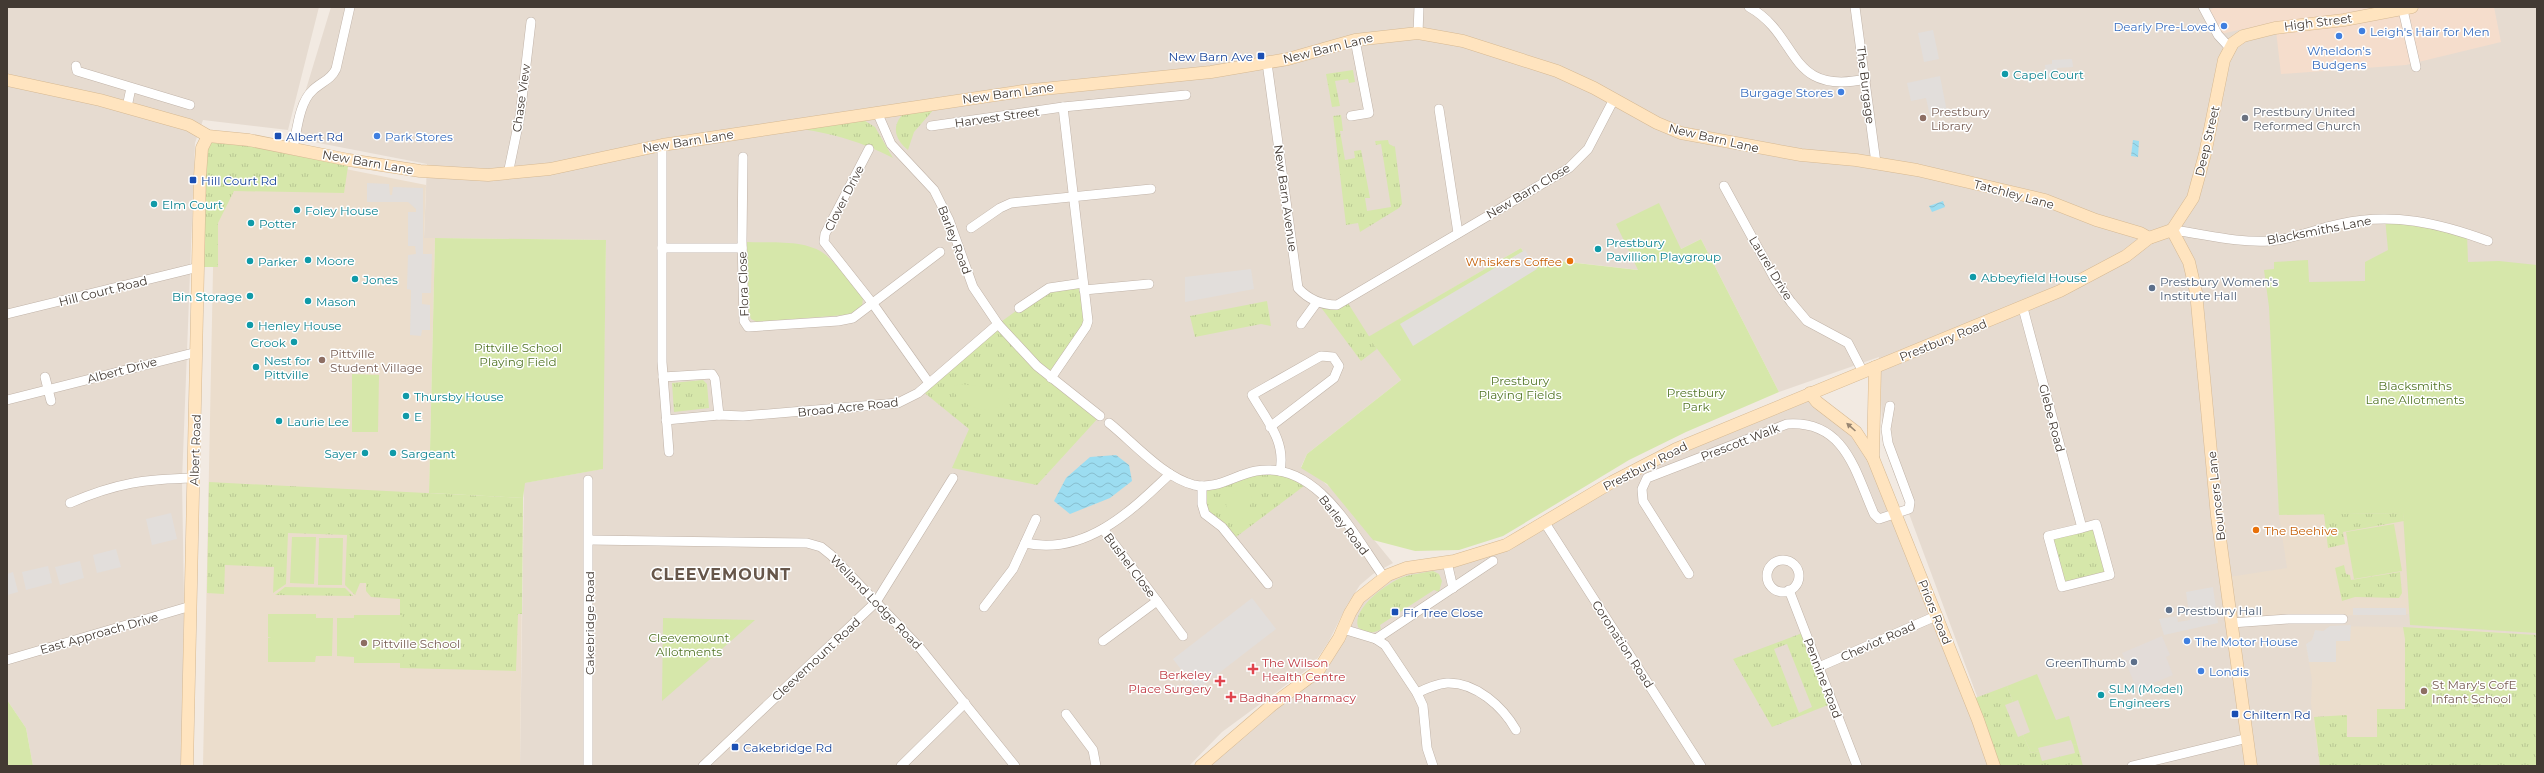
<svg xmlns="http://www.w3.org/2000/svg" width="2544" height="773" viewBox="0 0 2544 773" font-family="Montserrat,sans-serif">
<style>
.residential{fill:#e6dbd0}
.commercial{fill:#f5ddcc}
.industrial{fill:#e3dcd8}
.education{fill:#ebddcc}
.grass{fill:url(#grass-tufts);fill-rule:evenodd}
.green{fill:#d6e7aa}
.parking{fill:#e2dedb}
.water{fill:url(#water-waves)}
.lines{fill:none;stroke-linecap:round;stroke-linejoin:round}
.street-casing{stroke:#c0b3a8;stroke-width:10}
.secondary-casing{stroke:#d6b993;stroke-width:13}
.street{stroke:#fff;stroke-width:9}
.secondary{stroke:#ffe4bf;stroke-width:12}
.oneway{fill:#988672}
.shop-dot{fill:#3f7fe0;stroke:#fff;stroke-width:1.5}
.transit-dot{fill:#1a4fb4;stroke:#fff;stroke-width:1.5}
.culture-dot{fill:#0f9aa8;stroke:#fff;stroke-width:1.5}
.education-dot{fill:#8d6e63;stroke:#fff;stroke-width:1.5}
.worship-dot{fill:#6b7280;stroke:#fff;stroke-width:1.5}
.food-dot{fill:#e8710a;stroke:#fff;stroke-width:1.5}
.service-dot{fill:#5c6f8a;stroke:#fff;stroke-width:1.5}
.health-dot{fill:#e0444e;stroke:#fff;stroke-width:1.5}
.labels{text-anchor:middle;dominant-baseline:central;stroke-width:3;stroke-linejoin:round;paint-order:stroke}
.street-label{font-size:12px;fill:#433a33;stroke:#fff}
.shop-label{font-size:12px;fill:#366cbe;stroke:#fff;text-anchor:start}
.transit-label{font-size:12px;fill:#164399;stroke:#fff;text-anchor:start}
.culture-label{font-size:12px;fill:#0d838f;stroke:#fff;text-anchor:start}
.education-label{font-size:12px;fill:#785e54;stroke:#fff;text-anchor:start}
.worship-label{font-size:12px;fill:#5b616d;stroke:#fff;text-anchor:start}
.food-label{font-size:12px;fill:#c56008;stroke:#fff;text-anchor:end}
.service-label{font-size:12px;fill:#4e5e75;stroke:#fff;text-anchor:start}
.park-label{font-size:12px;fill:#527526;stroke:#fff}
.health-label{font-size:12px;fill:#be3a42;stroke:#fff;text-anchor:start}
.district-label{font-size:16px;font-weight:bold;letter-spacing:1px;fill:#66564a;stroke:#fff}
</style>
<defs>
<pattern id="grass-tufts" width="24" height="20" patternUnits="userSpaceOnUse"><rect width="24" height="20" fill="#d6e7aa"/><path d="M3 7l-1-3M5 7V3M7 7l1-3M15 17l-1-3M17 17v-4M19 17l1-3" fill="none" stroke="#b9c793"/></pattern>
<pattern id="water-waves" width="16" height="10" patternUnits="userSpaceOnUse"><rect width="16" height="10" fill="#9cddf1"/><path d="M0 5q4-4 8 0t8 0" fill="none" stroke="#88becf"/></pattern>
</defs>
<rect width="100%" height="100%" fill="#f2eae2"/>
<!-- residential -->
<g class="residential">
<path d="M7,7H319L288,130L203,120L195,143L182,481L184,599L182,766H33L26,728L7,700Z"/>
<path d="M331,7H2537V766H2003L1883,444L1879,357L1779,392L1701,239L1639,270L1551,260L1533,269L1521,248L1369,337L1401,380L1307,454L1301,467L1319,478L1334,491L1393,563L1373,574L1360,585L1347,605L1329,641L1313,665L1222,732L1189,766H520L524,483L602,469L606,240L424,238L427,164L298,139L293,132Z"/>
<path d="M1810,393L1856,432L1994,766H1201L1308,680L1347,618L1384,577L1475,556L1612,482Z"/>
</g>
<!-- commercial -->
<path class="commercial" d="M2216,7H2494L2501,42L2406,65L2281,74L2275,22L2221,34L2209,10Z"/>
<!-- industrial -->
<path class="industrial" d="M2162,636L2170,655L2166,657L2173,675L2137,690L2122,653Z"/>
<!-- education -->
<g class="education">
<path d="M240,148L426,185L424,238H435L429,493L523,498L520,766H203L215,171Z"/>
<path d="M2403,513L2409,614L2240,618L2229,577L2287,568L2279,515Z"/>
<path d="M2330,626L2446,628L2537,635V766H2320L2311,703L2312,680L2306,644L2312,640L2315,630L2323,631Z"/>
</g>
<!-- grass -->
<g class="grass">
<path d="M1353,70L1355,82L1349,83L1348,79L1335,81L1340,106L1332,107L1326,74Z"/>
<path d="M935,108L914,132L908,150C896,140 891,128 902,115Z"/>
<path d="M1341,115L1343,131H1340L1345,160L1355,158L1354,151L1361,150L1370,198H1365L1367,211L1391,207L1381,144L1376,145L1375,141L1388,140L1389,144L1395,147L1402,204L1399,208L1360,232L1358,223L1346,225L1333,116Z"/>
<path d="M862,119L875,127L893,158C861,142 836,134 801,129Z"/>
<path d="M208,136L349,160L344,193L234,191L218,223V267H199Z"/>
<path d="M1083,283L1088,321L1051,378L1100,416L1037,485L952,468L969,429L921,390L998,324L1041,293Z"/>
<path d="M1346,300L1377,349L1361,361L1317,302Z"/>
<path d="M1267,301L1271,326L1261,324L1195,337L1190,316Z"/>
<path d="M703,380L707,384L709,408L674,412L672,383Z"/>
<path d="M1264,470L1308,483L1232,540L1202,504L1207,486Z"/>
<path d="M209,482L523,498L522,614H518L516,671L400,668V599L371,597L366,591V583H360L355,595L345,585L347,535L288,533L286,584L273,593L274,567L225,565L224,594L207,593Z"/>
<path d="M2403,513L2404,521L2343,532L2345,544L2328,548L2324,514Z"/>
<path d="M2096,524L2110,575L2062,587L2048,536Z"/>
<path d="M2344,565L2346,574L2350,575L2351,580L2400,572L2402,593L2399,598L2355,597L2342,601L2335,568Z"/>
<path d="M1433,571L1439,574L1442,581L1439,592L1434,590L1380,625L1381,629C1374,634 1365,634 1358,627C1352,608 1387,583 1403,577C1412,574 1423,573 1433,571Z"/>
<path d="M285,587L345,588L353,596L275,595Z"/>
<path d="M2403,627L2537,635V766H2320L2314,717L2347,715V737H2377V709H2405V639Z"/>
<path d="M1805,632L1833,703L1772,727L1733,659ZM1787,644L1812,707L1799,713L1774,649Z"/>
<path d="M2007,686L2013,702L2005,705L2018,737L2023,735L2031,753L2039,751L2042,761L2075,753L2073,745L2077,744L2083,766H1994L1970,700Z"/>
</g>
<!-- green -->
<g class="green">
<path d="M1659,203L1681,249L1701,239L1779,392L1686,432L1629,460L1503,536L1459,550L1415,551L1373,540L1327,484L1301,468L1307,454L1401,380L1368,337L1521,248L1533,269L1550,260L1638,270L1616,224Z"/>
<path d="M2385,218L2467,233L2468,262L2499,261L2537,265V633L2410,625L2403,513L2279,515L2269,307L2264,270L2274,269V262L2308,260L2309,282L2365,281V262L2388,250Z"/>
<path d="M435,238L606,240L603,469L525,483L523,498L429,493Z"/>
<path d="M747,242C771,243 807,239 826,255C840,268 851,283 863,298L862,307L854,313L845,315L757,322L751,319L748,309Z"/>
<path d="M352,374L379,375L378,432H352Z"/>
<path d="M960,384L1003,389L1011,395C996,418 969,412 954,392V386Z"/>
<path d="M1247,485L1252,495C1251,506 1247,520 1235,522L1229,518L1226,505L1231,495Z"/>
<path d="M2394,524L2402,571L2354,579L2346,532Z"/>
<path d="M292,537H316L314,584L290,583Z"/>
<path d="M319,538H343L342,585H318Z"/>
<path d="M268,614H316V618H333L332,656H316L315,662H268V638L271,637H268Z"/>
<path d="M354,615H402L400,639L402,640V663H354V657L337,656V618H354Z"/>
<path d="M663,618L755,620L662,701Z"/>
<path d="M2037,674L2056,720L2069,716L2077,744L2073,745L2071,740L2038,748L2039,751L2031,753L2023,735L2030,732L2018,700L2013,702L2007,686Z"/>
<path d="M7,700L26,728L33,766H7Z"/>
</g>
<!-- parking -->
<g class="parking">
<path d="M1933,30L1939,59L1924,62L1918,33Z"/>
<path d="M2072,59L2073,67L2057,68V77L2046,78L2045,65L2052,64V60Z"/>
<path d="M1940,76L1947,112L1930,116L1926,98L1911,101L1907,83Z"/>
<path d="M367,183L389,184L390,195H392L393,187L423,188V254H432L431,293H422V304L430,305V330H422L421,336L410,335L411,290L407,289L408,255L416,254L415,246H408V212H416V209L408,202H367Z"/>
<path d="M1525,250L1537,269L1413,346L1400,324Z"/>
<path d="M1251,269L1254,289L1185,302V277Z"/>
<path d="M171,513L177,539L152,545L146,519Z"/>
<path d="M116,549L121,567L97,573L93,555Z"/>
<path d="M80,561L84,578L60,585L55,567Z"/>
<path d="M48,566L52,583L26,590L22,572Z"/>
<path d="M13,572L18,592L7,595V574Z"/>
<path d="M2213,587L2218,623L2164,635L2159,619L2177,616L2178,622L2190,620L2186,592Z"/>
<path d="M1252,598L1276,629L1197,690L1173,659Z"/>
<rect x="2353" y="608" width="53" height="7"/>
<path d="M2351,625L2350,641H2336V662H2309L2306,644L2312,640L2315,630L2323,631L2330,626Z"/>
</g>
<!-- water -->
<g class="water">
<path d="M2133,140L2139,141L2138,157L2131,156Z"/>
<path d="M1943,201L1945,207L1932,212L1929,206Z"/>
<path d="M1116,455L1129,465L1132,481L1110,498L1070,514L1054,501L1066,478L1090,457Z"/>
</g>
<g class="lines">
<defs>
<g id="street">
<path d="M1749,7C1801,36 1786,96 1866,79"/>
<path d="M1855,7L1876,163"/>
<path d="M2203,7L2218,35L2230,48"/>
<path d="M2403,10L2416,67"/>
<path d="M1418,33L1419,7"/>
<path d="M1267,63L1298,288C1309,300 1321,305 1337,305L1569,168L1588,149L1614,99"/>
<path d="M76,66L77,71L190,105"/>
<path d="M127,107L131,88"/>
<path d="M1063,107L1186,95"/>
<path d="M1439,109L1458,233"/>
<path d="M877,112L891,144L934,190L949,220L973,287L998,324L1037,366L1100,416"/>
<path d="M1351,116L1369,113L1355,40"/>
<path d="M931,126L1063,107L1088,321L1086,327L1051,378"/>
<path d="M662,145V362L669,452"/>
<path d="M293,148C297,131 299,102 313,90C321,82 331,80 336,69L350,7"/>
<path d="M869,149L825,234L824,242L873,304L929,383"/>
<path d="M743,157L742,240L744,321L748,327L838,321L853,318L940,252"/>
<path d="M508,174L520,116L531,22"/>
<path d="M1724,186L1776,281L1791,302L1807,321L1848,343L1863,372"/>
<path d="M971,228L1000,208L1011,203L1151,189"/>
<path d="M2172,230C2205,234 2236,243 2269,241C2294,239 2316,229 2340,224C2392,212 2439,223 2488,241"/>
<path d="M662,248H742"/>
<path d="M1084,290L1149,284"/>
<path d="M1019,308L1049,288L1083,283"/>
<path d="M2023,308L2082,528L2048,536L2062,587L2110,575L2096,524L2082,528"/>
<path d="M7,314L199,267"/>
<path d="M1301,324L1317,302"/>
<path d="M45,377L51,401"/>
<path d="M663,377L712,374L715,379L719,415"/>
<path d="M7,400L197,352"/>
<path d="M666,420L719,415L743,416L898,403L918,393L998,324"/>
<path d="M1109,423C1134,443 1163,477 1194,485C1217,490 1234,475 1256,471C1318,460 1354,536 1384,577"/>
<path d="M1270,427L1334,378L1339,366L1333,357L1321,356L1252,395C1267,421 1286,441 1280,471"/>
<path d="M1202,486V504L1205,514L1222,527L1268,584"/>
<path d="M70,503C116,483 145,479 194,478"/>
<path d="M1545,523L1701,766"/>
<path d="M589,540L807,543L821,547L831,555L920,648L1015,766"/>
<path d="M1025,543C1085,556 1130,512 1170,474"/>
<circle cx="1783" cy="576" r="16"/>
<path d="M1447,562L1453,588"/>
<path d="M1689,574L1643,501L1642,489L1647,478L1787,424C1845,420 1855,471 1874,514L1879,519L1909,509L1910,502L1888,443L1886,429L1890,406"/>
<path d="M1789,590L1857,766"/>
<path d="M1157,601L1183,636"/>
<path d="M984,607L1013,569L1036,519"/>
<path d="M2231,623L2288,619H2343"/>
<path d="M1343,629L1376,639L1385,645L1417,693L1423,706L1427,748L1433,766"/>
<path d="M1376,639L1493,561"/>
<path d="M1103,641L1157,601L1103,529"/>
<path d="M7,660L191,606"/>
<path d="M1819,667L1936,616"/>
<path d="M1417,693C1427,688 1436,684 1447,683C1476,682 1503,707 1516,730"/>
<path d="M1066,714L1093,750L1096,766"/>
<path d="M588,766V480"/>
<path d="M703,766L876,602L953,478"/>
<path d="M901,766L965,703"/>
<path d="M2132,766L2248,738"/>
</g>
<g id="secondary">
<path d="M7,80L100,100L189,125L208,136L249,140L349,160L420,171L488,175L550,169L662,145L1023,91L1211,72L1288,59L1355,40L1418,33L1463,41L1557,71L1594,88L1657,123L1681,133L1801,155L1856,160L1917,170L2045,200L2096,220L2140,233L2149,238"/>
<path d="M2172,230L2189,262L2196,292L2217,516L2251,766"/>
<path d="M2172,230L2193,198L2205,154L2224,60L2233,43L2243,36L2275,28L2344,20L2412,7"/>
<path d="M1810,393L1817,402L1856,432L1873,458L1978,720L1994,766"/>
<path d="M1873,458L1875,367"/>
<path d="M187,766L200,176L202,148L208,136"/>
<path d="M1201,766L1272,705L1318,671L1339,638L1350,613L1359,598L1388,575L1406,568L1454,561L1506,545L1612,482L1676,449L2060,291L2126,256L2149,238L2172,230"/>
</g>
</defs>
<!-- street casing -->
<use href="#street" class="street-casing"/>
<!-- secondary casing -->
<use href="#secondary" class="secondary-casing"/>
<!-- street -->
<use href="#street" class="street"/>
<!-- secondary -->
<use href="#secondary" class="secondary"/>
</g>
<!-- one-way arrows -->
<defs><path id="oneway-solid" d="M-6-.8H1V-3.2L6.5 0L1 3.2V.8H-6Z"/></defs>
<use class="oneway" href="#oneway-solid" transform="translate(1851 427) rotate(-138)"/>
<!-- markers -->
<g class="shop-dot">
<circle cx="2224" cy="26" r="4"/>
<circle cx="2362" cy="31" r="4"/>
<circle cx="2339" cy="36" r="4"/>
<circle cx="1841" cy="92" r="4"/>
<circle cx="377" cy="136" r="4"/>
<circle cx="2187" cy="641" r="4"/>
<circle cx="2201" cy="671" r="4"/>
</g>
<g class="transit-dot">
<rect x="1257" y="52" width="8" height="8" rx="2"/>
<rect x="274" y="132" width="8" height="8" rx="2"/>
<rect x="189" y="176" width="8" height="8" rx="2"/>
<rect x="1391" y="608" width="8" height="8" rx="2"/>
<rect x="2231" y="710" width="8" height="8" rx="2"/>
<rect x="731" y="743" width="8" height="8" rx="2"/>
</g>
<g class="culture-dot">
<circle cx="2005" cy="74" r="4"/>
<circle cx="154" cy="204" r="4"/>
<circle cx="297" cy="210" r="4"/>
<circle cx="251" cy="223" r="4"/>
<circle cx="1598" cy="249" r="4"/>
<circle cx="308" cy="260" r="4"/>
<circle cx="250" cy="261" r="4"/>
<circle cx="1973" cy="277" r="4"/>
<circle cx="355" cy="279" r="4"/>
<circle cx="250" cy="296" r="4"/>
<circle cx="308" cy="301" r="4"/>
<circle cx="250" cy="325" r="4"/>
<circle cx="294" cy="342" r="4"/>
<circle cx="256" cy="367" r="4"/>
<circle cx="406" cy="396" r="4"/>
<circle cx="406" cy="416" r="4"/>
<circle cx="279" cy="421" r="4"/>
<circle cx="365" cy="453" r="4"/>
<circle cx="393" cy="453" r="4"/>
<circle cx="2101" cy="695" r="4"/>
</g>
<g class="education-dot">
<circle cx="1923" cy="118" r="4"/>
<circle cx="322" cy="360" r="4"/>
<circle cx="364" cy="643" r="4"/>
<circle cx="2424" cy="691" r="4"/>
</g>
<circle class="worship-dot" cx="2245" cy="118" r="4"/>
<g class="food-dot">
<circle cx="1570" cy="261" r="4"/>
<circle cx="2256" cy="530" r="4"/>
</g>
<g class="service-dot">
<circle cx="2152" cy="288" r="4"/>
<circle cx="2169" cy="610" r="4"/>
<circle cx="2134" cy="662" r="4"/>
</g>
<g class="health-dot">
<path d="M1251 663h4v4h4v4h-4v4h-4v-4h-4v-4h4z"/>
<path d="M1218 675h4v4h4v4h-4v4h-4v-4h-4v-4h4z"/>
<path d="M1229 691h4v4h4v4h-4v4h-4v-4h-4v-4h4z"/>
</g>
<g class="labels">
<!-- street labels -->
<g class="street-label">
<text transform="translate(2318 22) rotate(-7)">High Street</text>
<text transform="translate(1328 48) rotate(-14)">New Barn Lane</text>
<text transform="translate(1866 85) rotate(83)">The Burgage</text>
<text transform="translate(1008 93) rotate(-8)">New Barn Lane</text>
<text transform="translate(521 98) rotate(-82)">Chase View</text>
<text transform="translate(997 117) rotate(-8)">Harvest Street</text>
<text transform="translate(1714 138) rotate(13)">New Barn Lane</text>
<text transform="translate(688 141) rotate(-9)">New Barn Lane</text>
<text transform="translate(2207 141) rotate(-77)">Deep Street</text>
<text transform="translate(368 162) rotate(10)">New Barn Lane</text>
<text transform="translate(1528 191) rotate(-31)">New Barn Close</text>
<text transform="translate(2014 194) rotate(15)">Tatchley Lane</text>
<text transform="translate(844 198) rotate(-63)">Clover Drive</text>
<text transform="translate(1286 198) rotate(82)">New Barn Avenue</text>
<text transform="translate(2319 230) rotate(-11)">Blacksmiths Lane</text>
<text transform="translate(955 240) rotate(69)">Barley Road</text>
<text transform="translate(1771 268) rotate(59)">Laurel Drive</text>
<text transform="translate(743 284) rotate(-92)">Flora Close</text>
<text transform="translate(103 291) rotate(-14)">Hill Court Road</text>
<text transform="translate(1943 340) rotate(-22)">Prestbury Road</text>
<text transform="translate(122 370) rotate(-15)">Albert Drive</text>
<text transform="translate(848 407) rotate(-6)">Broad Acre Road</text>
<text transform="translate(2052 418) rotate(75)">Glebe Road</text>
<text transform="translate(1740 442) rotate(-21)">Prescott Walk</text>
<text transform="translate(195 450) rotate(-88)">Albert Road</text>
<text transform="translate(1645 466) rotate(-27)">Prestbury Road</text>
<text transform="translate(2216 496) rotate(-96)">Bouncers Lane</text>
<text transform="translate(1344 525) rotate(52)">Barley Road</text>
<text transform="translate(1130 565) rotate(53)">Bushel Close</text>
<text transform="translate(876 602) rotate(46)">Welland Lodge Road</text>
<text transform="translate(1935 612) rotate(68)">Priors Road</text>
<text transform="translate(589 623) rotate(-90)">Cakebridge Road</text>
<text transform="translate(99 633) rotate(-16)">East Approach Drive</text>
<text transform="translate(1878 641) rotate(-24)">Cheviot Road</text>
<text transform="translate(1623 644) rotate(57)">Coronation Road</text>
<text transform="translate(816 659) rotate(-43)">Cleevemount Road</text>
<text transform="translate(1823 678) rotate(69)">Pennine Road</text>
</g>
<!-- shop labels -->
<g class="shop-label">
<text x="2216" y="26" text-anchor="end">Dearly Pre-Loved</text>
<text x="2370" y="31">Leigh's Hair for Men</text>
<text x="2339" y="50" text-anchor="middle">Wheldon's<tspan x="2339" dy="14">Budgens</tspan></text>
<text x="1833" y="92" text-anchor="end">Burgage Stores</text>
<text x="385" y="136">Park Stores</text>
<text x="2195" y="641">The Motor House</text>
<text x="2209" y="671">Londis</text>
</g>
<!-- transit labels -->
<g class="transit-label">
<text x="1253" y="56" text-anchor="end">New Barn Ave</text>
<text x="286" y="136">Albert Rd</text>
<text x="201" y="180">Hill Court Rd</text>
<text x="1403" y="612">Fir Tree Close</text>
<text x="2243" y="714">Chiltern Rd</text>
<text x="743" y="747">Cakebridge Rd</text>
</g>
<!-- culture labels -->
<g class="culture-label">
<text x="2013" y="74">Capel Court</text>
<text x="162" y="204">Elm Court</text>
<text x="305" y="210">Foley House</text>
<text x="259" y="223">Potter</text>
<text x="1606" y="242">Prestbury<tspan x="1606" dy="14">Pavillion Playgroup</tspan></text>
<text x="316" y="260">Moore</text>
<text x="258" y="261">Parker</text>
<text x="1981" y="277">Abbeyfield House</text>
<text x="363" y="279">Jones</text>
<text x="242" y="296" text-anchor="end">Bin Storage</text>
<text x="316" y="301">Mason</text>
<text x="258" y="325">Henley House</text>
<text x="286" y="342" text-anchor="end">Crook</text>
<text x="264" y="360">Nest for<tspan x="264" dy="14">Pittville</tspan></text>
<text x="414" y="396">Thursby House</text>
<text x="414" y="416">E</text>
<text x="287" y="421">Laurie Lee</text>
<text x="357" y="453" text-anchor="end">Sayer</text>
<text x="401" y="453">Sargeant</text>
<text x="2109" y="688">SLM (Model)<tspan x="2109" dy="14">Engineers</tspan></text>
</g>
<!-- education labels -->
<g class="education-label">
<text x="1931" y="111">Prestbury<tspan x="1931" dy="14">Library</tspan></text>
<text x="330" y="353">Pittville<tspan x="330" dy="14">Student Village</tspan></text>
<text x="372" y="643">Pittville School</text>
<text x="2432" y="684">St Mary's CofE<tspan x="2432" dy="14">Infant School</tspan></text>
</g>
<!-- worship labels -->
<g class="worship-label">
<text x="2253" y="111">Prestbury United<tspan x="2253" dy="14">Reformed Church</tspan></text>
</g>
<!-- food labels -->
<g class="food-label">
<text x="1562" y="261">Whiskers Coffee</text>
<text x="2264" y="530" text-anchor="start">The Beehive</text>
</g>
<!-- service labels -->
<g class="service-label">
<text x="2160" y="281">Prestbury Women's<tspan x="2160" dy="14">Institute Hall</tspan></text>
<text x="2177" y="610">Prestbury Hall</text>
<text x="2126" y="662" text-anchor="end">GreenThumb</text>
</g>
<!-- park labels -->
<g class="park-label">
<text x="518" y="347">Pittville School<tspan x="518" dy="14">Playing Field</tspan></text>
<text x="1520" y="380">Prestbury<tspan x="1520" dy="14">Playing Fields</tspan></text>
<text x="2415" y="385">Blacksmiths<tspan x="2415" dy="14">Lane Allotments</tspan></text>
<text x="1696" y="392">Prestbury<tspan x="1696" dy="14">Park</tspan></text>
<text x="689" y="637">Cleevemount<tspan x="689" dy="14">Allotments</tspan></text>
</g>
<!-- health labels -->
<g class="health-label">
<text x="1262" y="662">The Wilson<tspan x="1262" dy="14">Health Centre</tspan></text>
<text x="1211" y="674" text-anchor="end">Berkeley<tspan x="1211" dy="14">Place Surgery</tspan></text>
<text x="1239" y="697">Badham Pharmacy</text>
</g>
<!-- district labels -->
<g class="district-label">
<text x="721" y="574">CLEEVEMOUNT</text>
</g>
</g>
<!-- border -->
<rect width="2544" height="773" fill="none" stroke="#433a33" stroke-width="16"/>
</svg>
